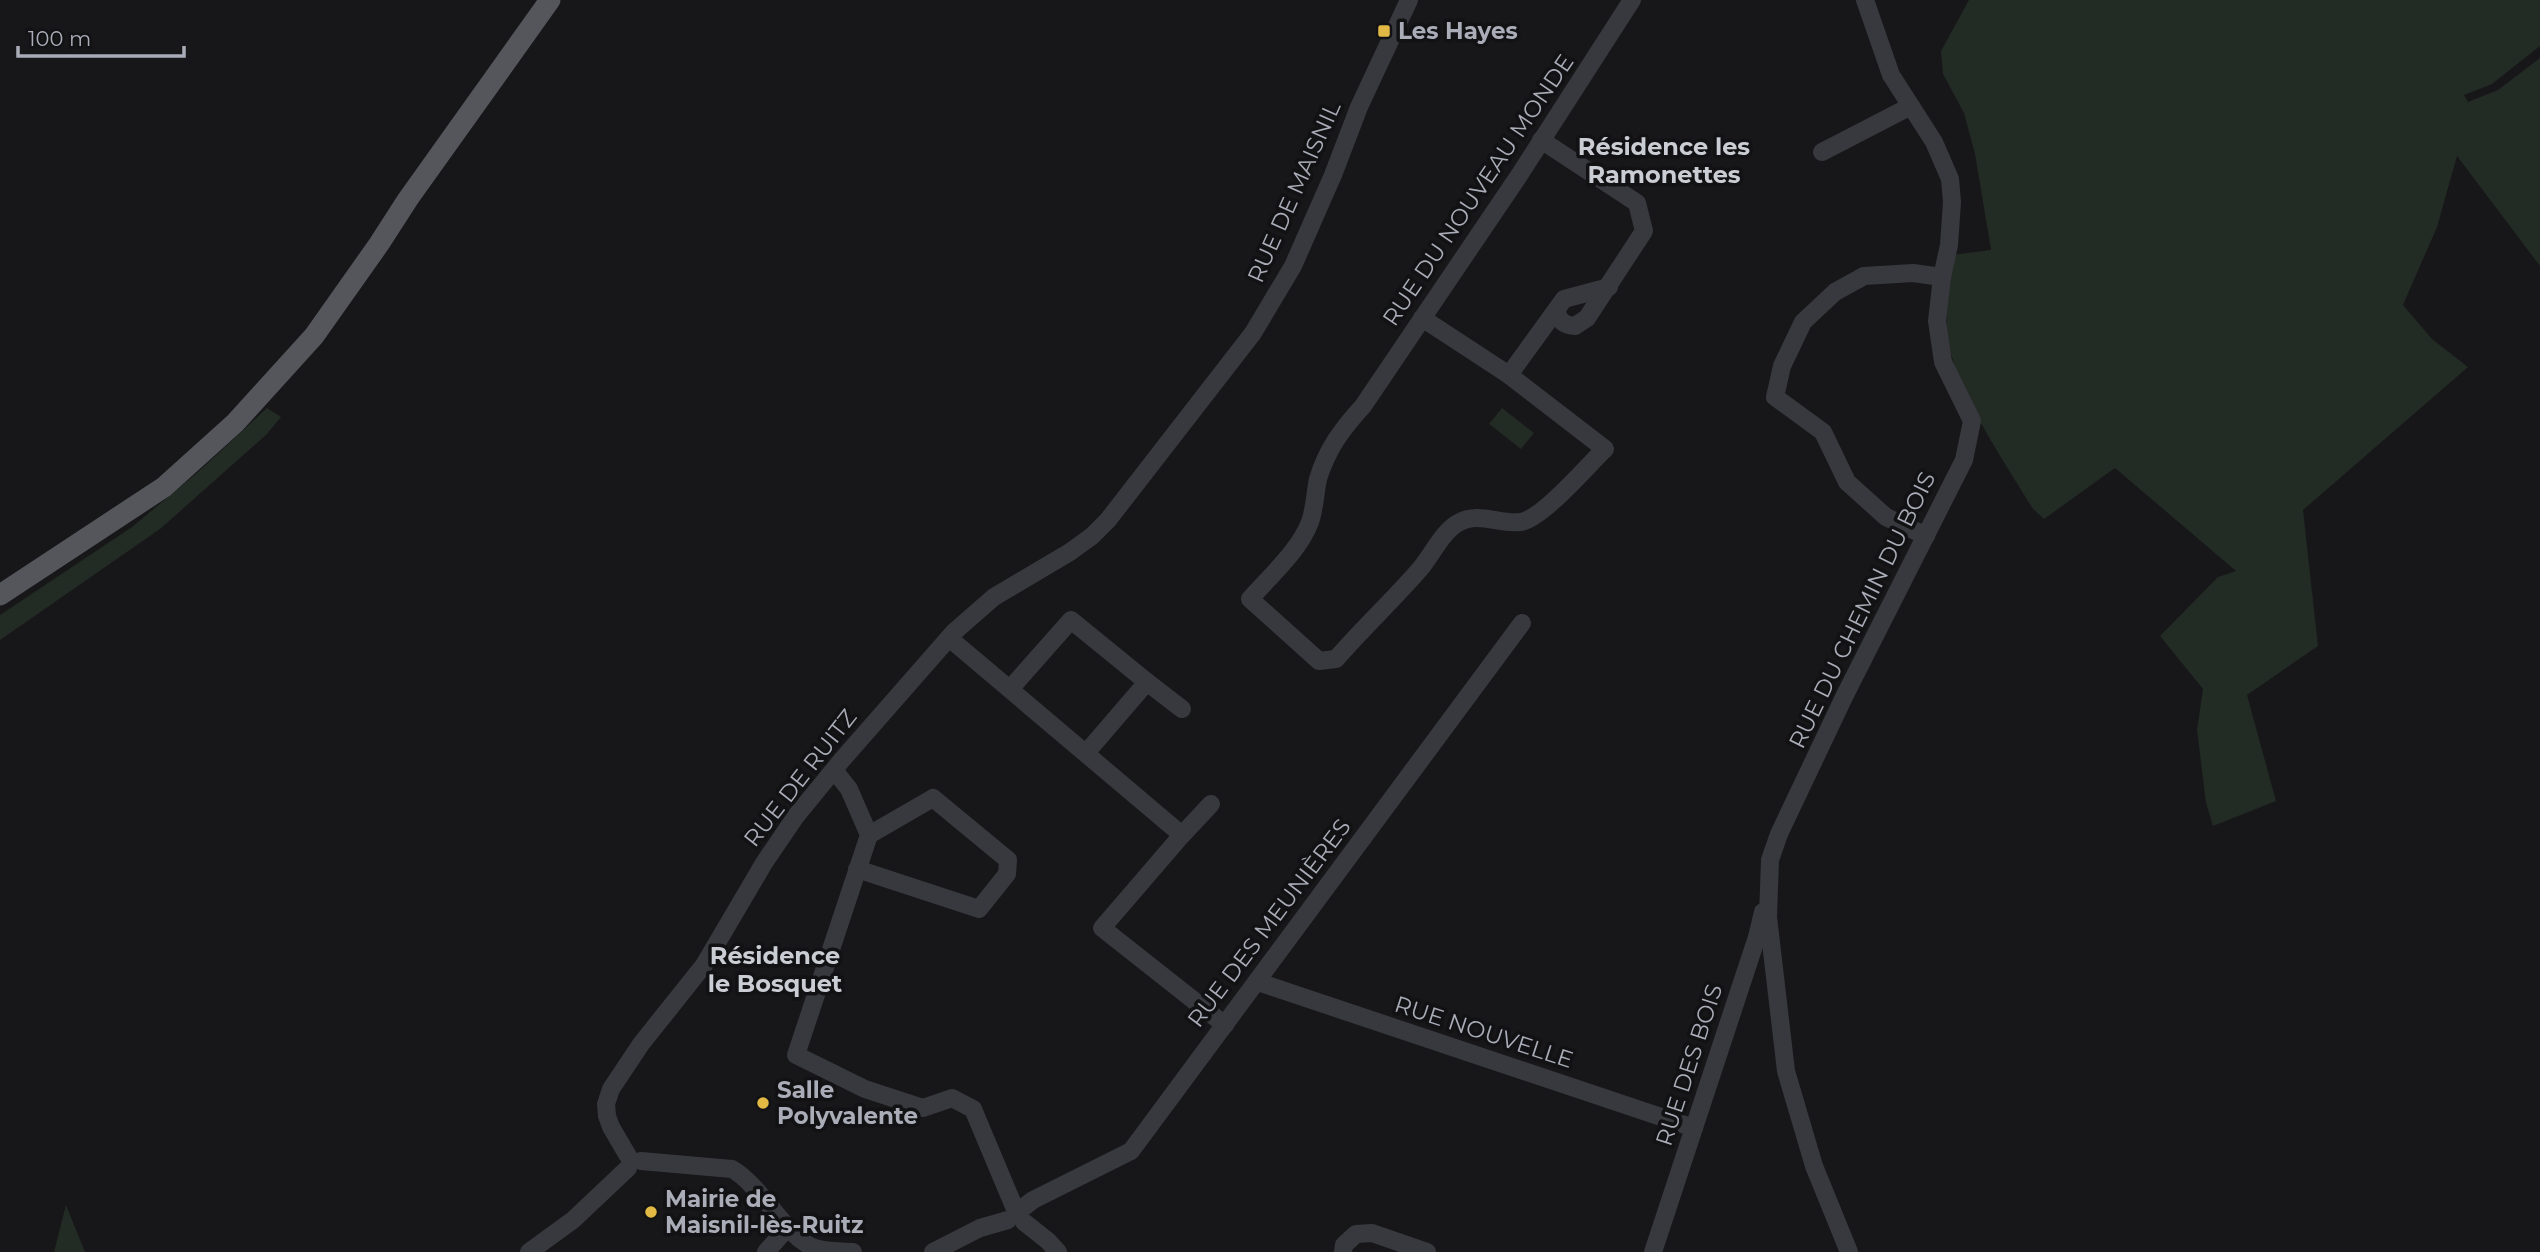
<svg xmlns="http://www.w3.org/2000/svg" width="2540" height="1252" viewBox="0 0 2540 1252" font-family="Montserrat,sans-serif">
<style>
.green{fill:#232b25}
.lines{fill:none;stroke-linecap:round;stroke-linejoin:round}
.minor{stroke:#38393e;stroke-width:18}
.major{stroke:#55565c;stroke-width:21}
.poi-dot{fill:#e3b945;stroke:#121214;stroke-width:2.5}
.labels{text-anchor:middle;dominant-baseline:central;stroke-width:7;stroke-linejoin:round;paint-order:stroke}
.poi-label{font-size:23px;font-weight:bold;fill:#aaadb8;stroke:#121214;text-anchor:start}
.street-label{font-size:23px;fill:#aaadb8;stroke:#121214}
.neighbourhood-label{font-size:24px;font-weight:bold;fill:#cbcdd4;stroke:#121214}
</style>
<rect width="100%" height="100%" fill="#171719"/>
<!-- green -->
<g class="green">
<path d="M1969,0H2540V46L2492,84L2464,95L2468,102L2498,90L2540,58V266L2457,156L2437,227L2403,305L2432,339L2468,367L2303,510L2318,646L2247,695L2276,801L2213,826L2206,803L2197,730L2203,689L2160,636L2218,577L2236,571L2115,468L2044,519L2033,509C2005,463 1961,399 1949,346C1943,316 1949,285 1952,255L1991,250L1975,154L1964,113L1943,74L1941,51Z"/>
<path d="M267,408L281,417L266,435L160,529L0,640V615L132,527L198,472Z"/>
<path d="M1502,408L1534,433L1521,449L1489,424Z"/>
<path d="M66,1205L85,1252H54Z"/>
</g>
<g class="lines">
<!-- minor -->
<g class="minor">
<path d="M1541,140L1637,203L1644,231L1587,318L1575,326C1563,325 1560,321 1556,311"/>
<path d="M1822,152L1911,106"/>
<path d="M1422,318L1509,375L1605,449C1587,466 1543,518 1521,522C1499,525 1479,511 1458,523C1442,532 1432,555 1420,569C1393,600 1363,628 1336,659L1319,661L1250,599C1270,576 1299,551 1310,522C1315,508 1315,493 1318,479C1327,449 1342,429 1363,406L1520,174L1632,0"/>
<path d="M1509,375L1564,299L1609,287"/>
<path d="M1926,536L1886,517L1847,482L1823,432L1775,397L1782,366L1803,322L1835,292L1864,276L1913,273L1942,277"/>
<path d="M949,638L1182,835L1102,928L1225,1025"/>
<path d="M1147,682L1182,709"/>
<path d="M1010,689L1071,620L1147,682L1086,753"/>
<path d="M834,770L849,789L869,835L796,1055L865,1089L923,1108L952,1098L973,1109L1015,1209"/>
<path d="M1182,835L1211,804"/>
<path d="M857,869L979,909L1007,874L1008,860L933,798L869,835"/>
<path d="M1258,982L1694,1128"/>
<path d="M628,1156L611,1127L607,1116L606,1104L611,1089L641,1044L704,965L764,863L796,816L841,761L954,632L994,597L1070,552L1092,536L1108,520L1253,333L1293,266L1333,175L1359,107L1409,0"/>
<path d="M641,1161L732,1169C762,1186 786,1238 815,1248C827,1252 841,1251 853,1252"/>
<path d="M1020,1210L1033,1200L1131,1151L1522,623"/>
<path d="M1024,1222L1048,1241L1058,1252"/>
<path d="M529,1252L573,1220L628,1168"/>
<path d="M766,1252L788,1227"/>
<path d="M933,1252L980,1228L1008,1220"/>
<path d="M1343,1252L1344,1245L1356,1234L1372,1233L1427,1252"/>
<path d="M1653,1252L1757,937L1763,912"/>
<path d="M1849,1252L1814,1166L1786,1071L1768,917L1770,860L1779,834L1844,697L1964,460L1972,421L1943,362L1937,321L1942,277L1949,245L1952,202L1950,179L1934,142L1891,75L1865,0"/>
</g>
<!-- major -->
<path class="major" d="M0,595L164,487L235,423L314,336L379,244L408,199L550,0"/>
</g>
<!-- markers -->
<g class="poi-dot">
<rect x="1377" y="24" width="14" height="14" rx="3.5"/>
<circle cx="763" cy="1103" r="7"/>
<circle cx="651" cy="1212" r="7"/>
</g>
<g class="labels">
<!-- poi labels -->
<g class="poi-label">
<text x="1398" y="31">Les Hayes</text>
<text x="777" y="1090">Salle<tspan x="777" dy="26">Polyvalente</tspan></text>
<text x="665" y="1199">Mairie de<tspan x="665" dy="26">Maisnil-lès-Ruitz</tspan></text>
</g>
<!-- street labels -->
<g class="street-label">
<text transform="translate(1478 190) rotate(-56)">RUE DU NOUVEAU MONDE</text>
<text transform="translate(1294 192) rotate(-66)">RUE DE MAISNIL</text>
<text transform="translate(1862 610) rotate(-64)">RUE DU CHEMIN DU BOIS</text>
<text transform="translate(800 778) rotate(-52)">RUE DE RUITZ</text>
<text transform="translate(1269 923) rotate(-53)">RUE DES MEUNIÈRES</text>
<text transform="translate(1484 1032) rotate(18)">RUE NOUVELLE</text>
<text transform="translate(1689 1065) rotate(-72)">RUE DES BOIS</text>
</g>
<!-- neighbourhood labels -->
<g class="neighbourhood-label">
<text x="1664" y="146">Résidence les<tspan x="1664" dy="28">Ramonettes</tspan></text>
<text x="775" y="955">Résidence<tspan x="775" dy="28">le Bosquet</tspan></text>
</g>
</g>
<!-- scale -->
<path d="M18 46v10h166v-10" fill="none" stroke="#aaadb8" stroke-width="3.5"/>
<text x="28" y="46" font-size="21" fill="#aaadb8" stroke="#121214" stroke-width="5" paint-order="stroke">100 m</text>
</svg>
